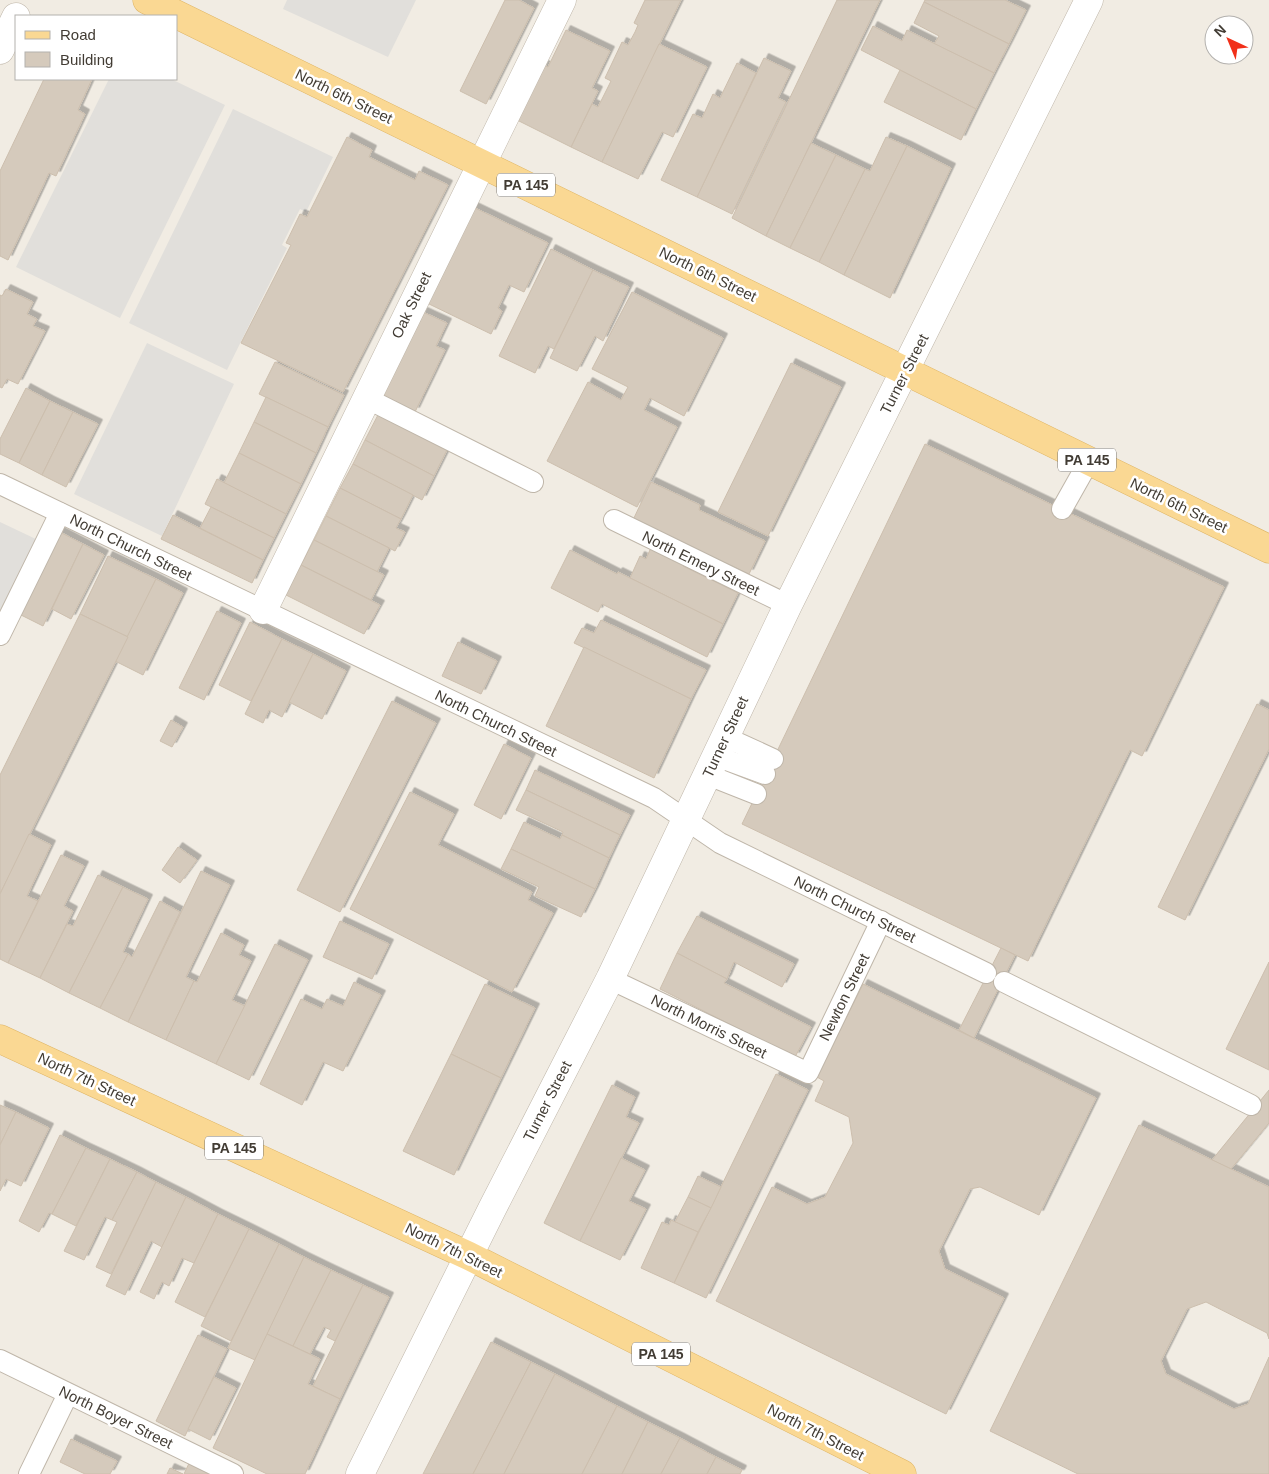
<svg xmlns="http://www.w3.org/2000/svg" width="1269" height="1474" viewBox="0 0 1269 1474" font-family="Arial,sans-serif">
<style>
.parking{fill:#e1dfdb}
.building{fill:#d5cabc;stroke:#ccbead;filter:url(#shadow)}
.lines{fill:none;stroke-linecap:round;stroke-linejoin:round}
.service-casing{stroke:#bfb6a9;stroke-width:22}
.minor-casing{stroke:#bfb6a9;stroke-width:29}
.tertiary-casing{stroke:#bfb6a9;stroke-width:29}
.primary-casing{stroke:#deb464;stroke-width:29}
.service{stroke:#fff;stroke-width:20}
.minor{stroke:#fff;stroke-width:28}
.tertiary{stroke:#fff;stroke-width:28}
.primary{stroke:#fad893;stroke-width:28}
.labels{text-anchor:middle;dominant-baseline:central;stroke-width:5;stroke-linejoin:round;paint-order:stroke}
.shield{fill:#fff;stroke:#7b7671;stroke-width:1}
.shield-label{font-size:14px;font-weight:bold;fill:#423c34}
.street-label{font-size:15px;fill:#423c34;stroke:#fff}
</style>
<defs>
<filter id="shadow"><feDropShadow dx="4.5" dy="-4.5" stdDeviation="0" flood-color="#0004"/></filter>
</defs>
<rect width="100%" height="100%" fill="#f1ece3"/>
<!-- parking -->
<g class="parking">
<path d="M287,0H416L388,57L283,9Z"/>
<path d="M109,79H171L225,105L120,318L16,267Z"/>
<path d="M233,109L333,157L306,212L300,209L282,245L287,248L227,370L129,323Z"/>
<path d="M147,343L234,384L162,536L74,494Z"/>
<path d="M0,522L40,541L0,621Z"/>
</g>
<!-- building -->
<g class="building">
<path d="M505,0H519L534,8L486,104L460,91Z"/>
<path d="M645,0H681L602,162L571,147L592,104L598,107L611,81L605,78L622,42L628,45L635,32L638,25L634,23Z"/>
<path d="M837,0H880L766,236L732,218Z"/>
<path d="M925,0H1005L1026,10L1009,44L924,2Z"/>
<path d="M924,2L1009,44L994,73L934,44L939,36L914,23Z"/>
<path d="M873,26L902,41L907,30L994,73L976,109L861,50Z"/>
<path d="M566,30L610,51L592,88L598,91L571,147L517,120L544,65L548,67Z"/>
<path d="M659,44L707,67L673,137L662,132L638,179L602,162Z"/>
<path d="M764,58L791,71L778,98L786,102L732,214L697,197Z"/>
<path d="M737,63L756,73L697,197L661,180L693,114L702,118L713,94L720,98Z"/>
<path d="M900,70L976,109L961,140L884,102Z"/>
<path d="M44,79H92L78,110L85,114L56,176L49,173L8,260L0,256V171Z"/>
<path d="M347,137L372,150L369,157L415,180L419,171L448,185L343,392L241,343L291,245L286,243L300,214L307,217Z"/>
<path d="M886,137L907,146L844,275L819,262L865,169L870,171Z"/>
<path d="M811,143L836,155L790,248L766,236Z"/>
<path d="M907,146L951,168L890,298L844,275Z"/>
<path d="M836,155L865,169L819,262L790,248Z"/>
<path d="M473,207L548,243L524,292L509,285L498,308L502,311L491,334L427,303Z"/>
<path d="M551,249L593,270L554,349L548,346L535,373L499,356Z"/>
<path d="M593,270L629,287L603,341L595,336L577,371L550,358Z"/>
<path d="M6,289L33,302L27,314L37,319L33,326L45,331L18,384L7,379L2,388L0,387V295L2,296Z"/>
<path d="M632,292L723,338L684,416L650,398L644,410L677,427L637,507L547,461L588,382L621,400L628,387L592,369Z"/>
<path d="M423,312L447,323L436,346L445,350L415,412L382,396Z"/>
<path d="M275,362L344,395L328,427L259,394Z"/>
<path d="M791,363L841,387L768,536L718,512Z"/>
<path d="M26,388L50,401L19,463L0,454V439Z"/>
<path d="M266,397L328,427L316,453L254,422Z"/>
<path d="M50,401L73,412L42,475L19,463Z"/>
<path d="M380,411L449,446L434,476L365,440Z"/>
<path d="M73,412L98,424L66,487L42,475Z"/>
<path d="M254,422L316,453L301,484L239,453Z"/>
<path d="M365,440L434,476L422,500L353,464Z"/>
<path d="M925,444L1224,587L1142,756L1130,750L1028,961L742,824Z"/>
<path d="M239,453L301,484L286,514L224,483Z"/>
<path d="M353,464L413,495L401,519L340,488Z"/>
<path d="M217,479L286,514L274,538L205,504Z"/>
<path d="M651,482L700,505L699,510L765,541L749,574L633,520Z"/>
<path d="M340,488L401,519L396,528L405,532L395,551L326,516Z"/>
<path d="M211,507L274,538L263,560L200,528Z"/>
<path d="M173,515L263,560L252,583L161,539Z"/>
<path d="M326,516L389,548L377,572L314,540Z"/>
<path d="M58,531L83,544L43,626L17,613Z"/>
<path d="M314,540L384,575L371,600L301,565Z"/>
<path d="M653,543L687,560L683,566L738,593L723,624L630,578L640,556L646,559Z"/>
<path d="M83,544L104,555L71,619L52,609Z"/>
<path d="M570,550L617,574L618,572L723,624L707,657L602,604L598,612L551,588Z"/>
<path d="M108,556L156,579L128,637L80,614Z"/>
<path d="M301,565L380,605L364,634L286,595Z"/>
<path d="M156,579L183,593L143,675L115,661Z"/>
<path d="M217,611L241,623L204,700L179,688Z"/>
<path d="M80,614L128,637L0,894V775Z"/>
<path d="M601,620L706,670L691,699L574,643L582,628L594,633Z"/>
<path d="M250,622L282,639L251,701L219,685Z"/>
<path d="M282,639L313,654L282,717L269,710L263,723L245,714Z"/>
<path d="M458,642L497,661L481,694L442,676Z"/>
<path d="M584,647L691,699L654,778L546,726Z"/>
<path d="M313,654L346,671L322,719L289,702Z"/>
<path d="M392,701L436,723L340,912L297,890Z"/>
<path d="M1257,704L1269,710V749L1185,920L1158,907Z"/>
<path d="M171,720L183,727L172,747L160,741Z"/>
<path d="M504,744L531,758L501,819L474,805Z"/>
<path d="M535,770L630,815L620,835L526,790Z"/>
<path d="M526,790L620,835L609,858L562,835L563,832L516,810Z"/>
<path d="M410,792L454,814L438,845L532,892L528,900L553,913L512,992L350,909Z"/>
<path d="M524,822L560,839L562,835L609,858L595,889L511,849Z"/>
<path d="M29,834L51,845L27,896L38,901L8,963L0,959V894Z"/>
<path d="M178,847L197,860L180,883L162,870Z"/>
<path d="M511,849L595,889L581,917L535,896L539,887L501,869Z"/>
<path d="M61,855L84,866L64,906L73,911L40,978L8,963Z"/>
<path d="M201,871L230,885L186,977L194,981L166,1040L128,1022Z"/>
<path d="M98,875L123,887L69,993L40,978L67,924L73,926Z"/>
<path d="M123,887L148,899L123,952L128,954L100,1008L69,993Z"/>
<path d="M160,901L180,912L128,1022L100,1008L128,954L132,957Z"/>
<path d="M697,916L794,964L782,987L734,962L727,979L677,953Z"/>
<path d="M340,921L389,944L372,979L323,957Z"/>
<path d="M221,933L244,945L239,955L251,961L232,1000L245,1006L216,1064L166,1040L194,981L197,982Z"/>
<path d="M275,944L308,960L249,1080L216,1064Z"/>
<path d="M1001,948L1015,955L974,1038L959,1030Z"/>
<path d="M677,953L727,979L724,983L811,1027L795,1057L660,989Z"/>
<path d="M1269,962V1070L1226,1049Z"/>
<path d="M354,982L381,995L343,1071L323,1062L302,1105L260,1084L301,999L322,1009L327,999L343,1006Z"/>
<path d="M485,984L535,1008L501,1078L451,1054Z"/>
<path d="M863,984L1096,1098L1039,1215L980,1187L970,1189L939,1251L945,1269L1004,1298L946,1414L716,1301L772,1187L807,1204L825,1197L853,1143L849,1117L815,1101L824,1081L817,1077Z"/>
<path d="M451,1054L501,1078L454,1175L403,1151Z"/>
<path d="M776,1074L808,1090L706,1298L674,1283Z"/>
<path d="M612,1085L635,1097L626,1117L639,1123L580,1241L544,1223Z"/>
<path d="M1269,1090V1123L1231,1169L1212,1160Z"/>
<path d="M0,1105L16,1112L0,1145Z"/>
<path d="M16,1112L49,1128L21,1186L6,1179L0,1191V1145Z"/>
<path d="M1139,1125L1269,1187V1339L1267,1333L1206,1302L1187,1309L1161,1361L1166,1374L1234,1409L1248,1404L1269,1357V1474H1078L990,1431Z"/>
<path d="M60,1135L86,1148L52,1214L49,1213L39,1232L19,1221Z"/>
<path d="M86,1148L110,1159L76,1226L52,1214Z"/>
<path d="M621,1158L645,1170L629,1201L646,1209L620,1260L580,1241Z"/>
<path d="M110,1159L137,1172L112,1220L105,1217L84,1260L64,1251Z"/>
<path d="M137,1172L156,1182L111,1274L96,1267L117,1222L112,1220Z"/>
<path d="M698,1176L721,1187L711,1208L688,1197Z"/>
<path d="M156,1182L186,1197L162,1247L151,1241L125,1295L106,1286Z"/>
<path d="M186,1197L218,1214L194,1263L182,1258L169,1286L162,1282L154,1299L140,1292Z"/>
<path d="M688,1197L711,1208L698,1232L675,1222Z"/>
<path d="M218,1214L249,1229L205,1317L175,1302Z"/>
<path d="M671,1220L698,1232L674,1283L641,1268L662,1222L669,1225Z"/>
<path d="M249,1229L279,1244L231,1341L201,1326Z"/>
<path d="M279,1244L304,1257L255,1360L228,1348Z"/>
<path d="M304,1257L331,1270L293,1346L267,1334Z"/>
<path d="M331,1270L363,1285L335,1341L327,1337L331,1330L324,1327L310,1354L293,1346Z"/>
<path d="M363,1285L389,1297L340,1399L313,1386Z"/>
<path d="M267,1334L320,1359L308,1384L340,1399L305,1474H267L213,1448Z"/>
<path d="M198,1335L227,1349L185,1436L156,1421Z"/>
<path d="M491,1342L531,1362L473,1474H423Z"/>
<path d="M531,1362L555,1374L504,1474H473Z"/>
<path d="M555,1374L617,1406L582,1474H504Z"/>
<path d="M214,1377L236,1388L210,1440L188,1429Z"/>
<path d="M617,1406L648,1422L622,1474H582Z"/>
<path d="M648,1422L680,1438L661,1474H622Z"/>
<path d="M680,1438L716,1457L707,1474H661Z"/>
<path d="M71,1439L117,1461L110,1474H85L60,1462Z"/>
<path d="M716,1457L742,1470L740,1474H707Z"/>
<path d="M191,1459L220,1474H184Z"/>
<path d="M170,1468L183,1474H167Z"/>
</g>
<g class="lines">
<defs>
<g id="service">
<path d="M366,398L533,482"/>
<path d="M0,484L654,798L720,843L986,973"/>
<path d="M1062,509L1089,461"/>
<path d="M614,520L788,605"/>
<path d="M0,635L60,513"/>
<path d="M725,737L773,759"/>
<path d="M716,756L765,774"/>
<path d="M708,775L756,794"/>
<path d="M610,979L808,1073L881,921"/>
<path d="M1004,982L1251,1105"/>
<path d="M0,1360L233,1474"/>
<path d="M29,1474L68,1394"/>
</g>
<path id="minor" d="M263,610L562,0"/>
<g id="tertiary">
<path d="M0,50L16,17"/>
<path d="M360,1474L492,1209L610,979L788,605L1089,0"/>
</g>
<g id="primary">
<path d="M147,0L1269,549"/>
<path d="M0,1039L469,1256L902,1474"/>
</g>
</defs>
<!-- service casing -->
<use href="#service" class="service-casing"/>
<!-- minor casing -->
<use href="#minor" class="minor-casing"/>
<!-- tertiary casing -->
<use href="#tertiary" class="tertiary-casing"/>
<!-- primary casing -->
<use href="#primary" class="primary-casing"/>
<!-- service -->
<use href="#service" class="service"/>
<!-- minor -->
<use href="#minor" class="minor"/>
<!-- tertiary -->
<use href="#tertiary" class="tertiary"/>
<!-- primary -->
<use href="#primary" class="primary"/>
</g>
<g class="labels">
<!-- shield labels -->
<g class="shield">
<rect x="497" y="173.5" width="58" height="23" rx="4"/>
<rect x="1058" y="448.5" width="58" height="23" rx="4"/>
<rect x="205" y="1136.5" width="58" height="23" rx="4"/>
<rect x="632" y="1342.5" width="58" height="23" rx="4"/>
</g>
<g class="shield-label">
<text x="526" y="185">PA 145</text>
<text x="1087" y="460">PA 145</text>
<text x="234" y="1148">PA 145</text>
<text x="661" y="1354">PA 145</text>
</g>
<!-- street labels -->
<g class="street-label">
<text transform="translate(344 96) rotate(26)">North 6th Street</text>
<text transform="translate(708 274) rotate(26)">North 6th Street</text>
<text transform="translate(411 305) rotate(-64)">Oak Street</text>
<text transform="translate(904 374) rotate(-63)">Turner Street</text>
<text transform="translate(1179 505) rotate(26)">North 6th Street</text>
<text transform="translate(131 547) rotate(26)">North Church Street</text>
<text transform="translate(701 563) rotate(26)">North Emery Street</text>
<text transform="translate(496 723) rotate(26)">North Church Street</text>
<text transform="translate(725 737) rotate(-65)">Turner Street</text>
<text transform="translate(855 909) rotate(26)">North Church Street</text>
<text transform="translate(844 997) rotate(-64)">Newton Street</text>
<text transform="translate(709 1026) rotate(26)">North Morris Street</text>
<text transform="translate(87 1079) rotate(25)">North 7th Street</text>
<text transform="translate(547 1101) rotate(-63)">Turner Street</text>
<text transform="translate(454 1250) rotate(26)">North 7th Street</text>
<text transform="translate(116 1417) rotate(26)">North Boyer Street</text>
<text transform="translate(816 1432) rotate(27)">North 7th Street</text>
</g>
</g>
<!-- legend -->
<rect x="15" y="15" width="162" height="65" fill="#ffffff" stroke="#b3b1ae"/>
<rect x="25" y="31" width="25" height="8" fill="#fad893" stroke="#b3b1ae"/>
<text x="60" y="40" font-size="15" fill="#423c34">Road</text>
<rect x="25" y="52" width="25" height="15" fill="#d5cabc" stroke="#b3b1ae"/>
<text x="60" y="65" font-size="15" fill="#423c34">Building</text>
<!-- north arrow -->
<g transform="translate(1229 40) rotate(316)"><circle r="24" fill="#ffffff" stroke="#b3b1ae"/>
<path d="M0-4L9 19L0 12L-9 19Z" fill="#f13019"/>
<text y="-8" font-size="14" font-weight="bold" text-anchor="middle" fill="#423c34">N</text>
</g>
</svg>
